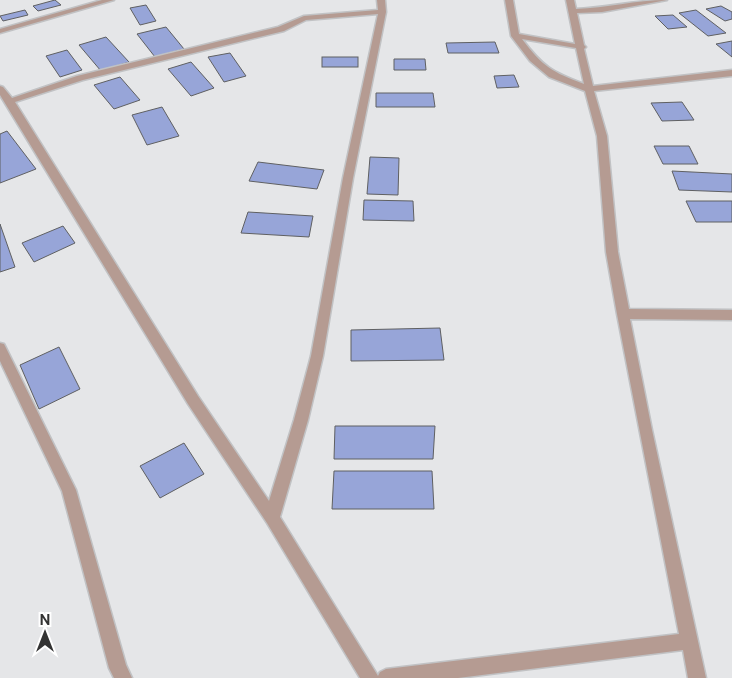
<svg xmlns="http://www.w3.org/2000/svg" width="732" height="678" viewBox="0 0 732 678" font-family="'Public Sans',sans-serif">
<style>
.building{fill:#97a5d8;stroke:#5f6062}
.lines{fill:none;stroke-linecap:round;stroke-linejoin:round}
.minor-casing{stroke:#c1c2c4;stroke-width:3}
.minor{fill:#b59b92;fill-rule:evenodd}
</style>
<rect width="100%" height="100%" fill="#e5e6e8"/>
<!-- building -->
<g class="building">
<path d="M55,0L61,5L38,11L33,6Z"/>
<path d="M146,5L156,21L140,25L130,8Z"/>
<path d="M721,6L732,12V19L725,21L706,9Z"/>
<path d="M25,10L28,15L3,21L0,16Z"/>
<path d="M696,10L726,33L708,36L679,13Z"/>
<path d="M673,15L687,27L668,29L655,16Z"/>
<path d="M166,27L184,49L155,57L137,34Z"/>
<path d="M106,37L129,62L101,71L79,45Z"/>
<path d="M732,41V57L716,44Z"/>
<path d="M495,42L499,53H448L446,43Z"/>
<path d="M67,50L82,70L60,77L46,56Z"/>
<path d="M230,53L246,76L224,82L208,57Z"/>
<rect x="322" y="57" width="36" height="10"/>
<path d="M394,59H425L426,70H394Z"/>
<path d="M191,62L214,88L191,96L168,69Z"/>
<path d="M514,75L519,87L497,88L494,76Z"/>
<path d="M120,77L140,100L114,109L94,85Z"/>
<path d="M376,93H433L435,107H376Z"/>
<path d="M682,102L694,120L662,121L651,103Z"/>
<path d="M162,107L179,136L147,145L132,115Z"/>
<path d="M7,131L36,169L0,183V134Z"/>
<path d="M654,146H689L698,164H663Z"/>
<path d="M370,157L399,158L398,195L367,194Z"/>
<path d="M258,162L324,170L317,189L249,181Z"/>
<path d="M672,171L732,174V192L679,190Z"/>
<path d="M364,200L413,201L414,221L363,220Z"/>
<path d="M686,201H732V222H696Z"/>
<path d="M248,212L313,216L309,237L241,233Z"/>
<path d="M0,224L15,267L0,272Z"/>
<path d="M63,226L75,243L34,262L22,243Z"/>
<path d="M440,328L444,360L351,361V330Z"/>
<path d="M59,347L80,389L39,409L20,365Z"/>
<path d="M335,426H435L433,459H334Z"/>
<path d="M184,443L204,474L160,498L140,466Z"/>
<path d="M334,471H432L434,509H332Z"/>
</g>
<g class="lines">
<defs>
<g id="minor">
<path d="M102,0H114L0,33V29Z"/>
<path d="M377,0H385L386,12L353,178L323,356L308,420L280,517L378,676L380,672L386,669L679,634L617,314L606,252L597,136L585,91L549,77L530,61L511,36L505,0H513L519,34L575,44L566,0H574L576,9C606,8 636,0 667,0L602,12L577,13L584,45L586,47L584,49L593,86L732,70V76L594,91L607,136L618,252L629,309L732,310V320L630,319L652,430L706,678H688L683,650L458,678H360L267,523L188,404L0,95V86L3,87L12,98L77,76L278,27L304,16L378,10ZM378,14L343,178L311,356L294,420L269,501L198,396L15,102L83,80L284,31L306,20ZM522,39L576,48L584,84C552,72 543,67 522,39Z"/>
<path d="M0,343L4,344L6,348L76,490L126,665L132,678H114L109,668L62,491L0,361Z"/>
</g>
</defs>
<!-- minor casing -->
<use href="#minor" class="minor-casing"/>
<!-- minor -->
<use href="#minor" class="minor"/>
</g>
<!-- north arrow -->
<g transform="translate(45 633)" stroke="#ffffff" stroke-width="4" paint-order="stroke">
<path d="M0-4L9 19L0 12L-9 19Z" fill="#333333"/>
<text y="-8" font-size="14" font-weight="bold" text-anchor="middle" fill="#333333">N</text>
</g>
</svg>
